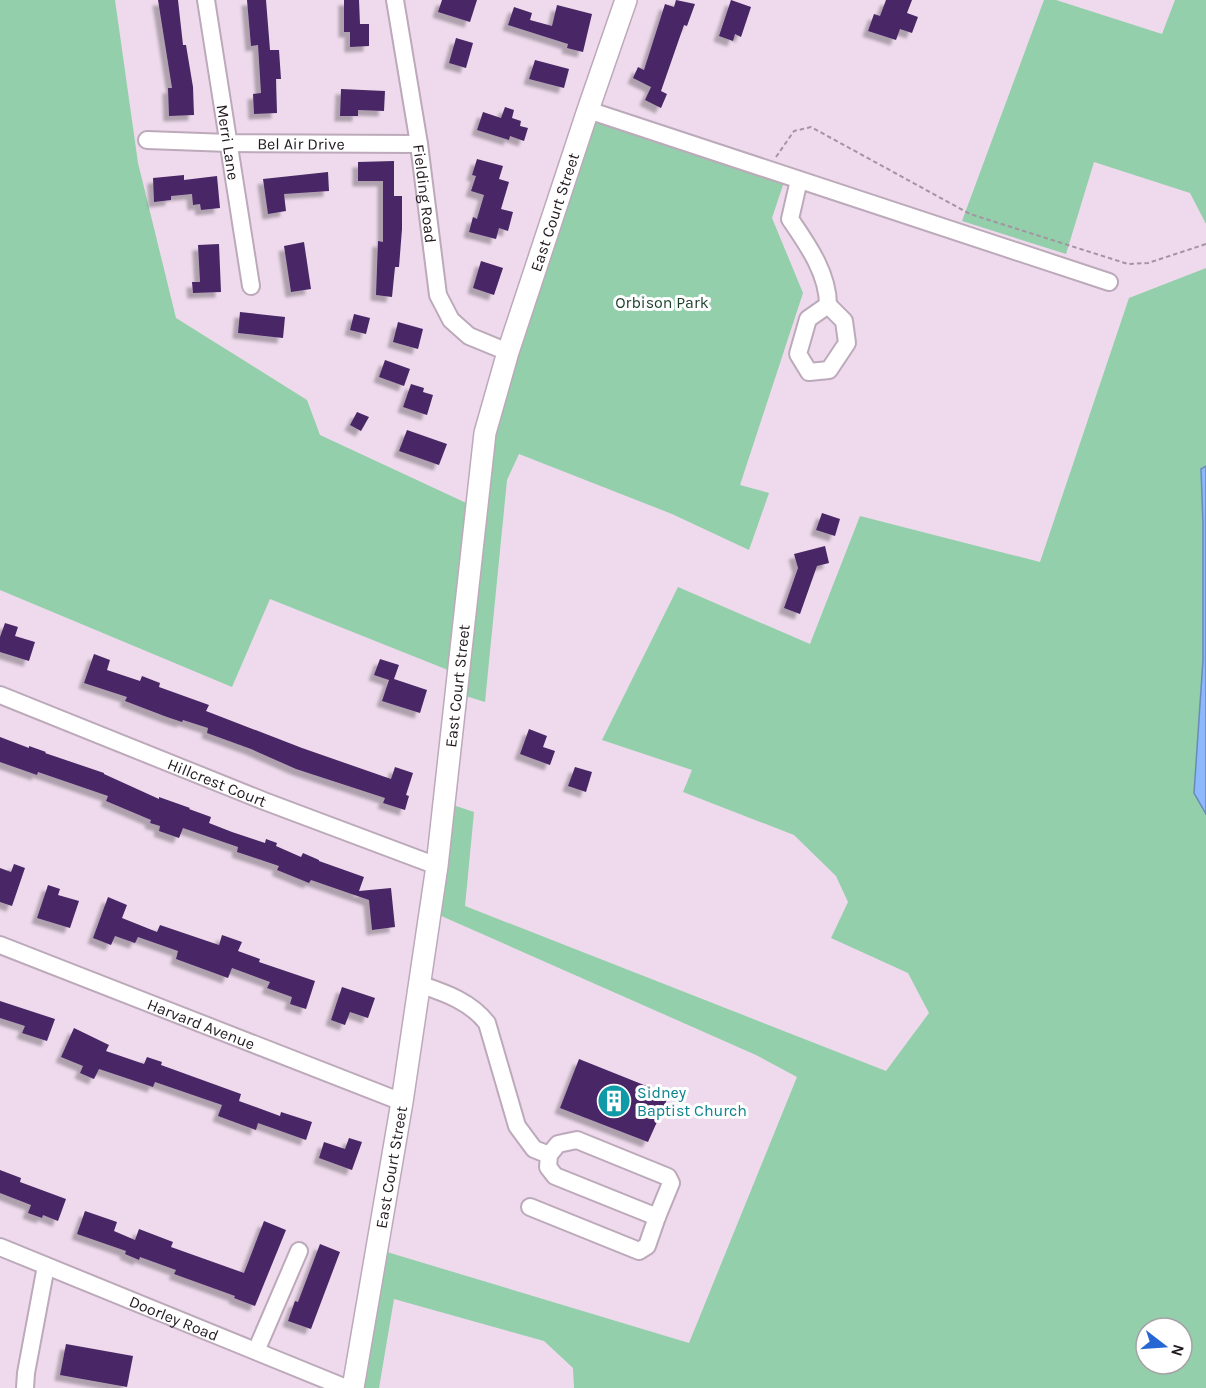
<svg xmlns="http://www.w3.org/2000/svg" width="1206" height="1388" viewBox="0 0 1206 1388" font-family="Karla,sans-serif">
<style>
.green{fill:#92cfaa;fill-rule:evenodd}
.water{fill:#8bb9fb;stroke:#6b89b9;stroke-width:1.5}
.building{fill:#482765;filter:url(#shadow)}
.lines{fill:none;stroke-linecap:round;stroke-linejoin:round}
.minor-casing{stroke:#bca9ba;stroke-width:20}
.major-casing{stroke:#bca9ba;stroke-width:24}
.path{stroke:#a494a2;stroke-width:2;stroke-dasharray:4.5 3;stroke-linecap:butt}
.minor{stroke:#fff;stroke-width:16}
.major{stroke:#fff;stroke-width:21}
.labels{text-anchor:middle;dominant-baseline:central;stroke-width:6;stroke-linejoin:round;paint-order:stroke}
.street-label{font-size:16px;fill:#211a20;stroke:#fff}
.park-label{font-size:16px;fill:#1b3f2b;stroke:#fff}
.culture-label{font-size:16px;fill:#0d838f;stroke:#fff;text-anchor:start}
</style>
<defs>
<filter id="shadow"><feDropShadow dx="-5.5" dy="5.5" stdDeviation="1.5" flood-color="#0004"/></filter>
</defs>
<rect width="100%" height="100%" fill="#eedaec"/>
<!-- green -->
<g class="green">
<path d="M0,0H115L138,163L176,318L307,400L320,435L477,508L485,433L588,110L786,176L772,218L803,293L740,485L769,493L749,550L672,514L519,454L507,480L485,702L456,693L458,674L270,599L232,687L0,590Z"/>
<path d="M1044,0H1056L1162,34L1175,0H1206V224L1190,193L1094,162L1066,254L962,221Z"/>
<path d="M1206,268V466L1201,470L1203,524V660L1194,793L1206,814V1388H574L573,1368L544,1341L394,1299L379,1388H353L377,1249L689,1343L797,1077L756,1055L430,911L444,802L474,812L465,906L886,1071L929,1013L908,973L831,938L848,902L836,876L794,835L683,792L692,770L602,740L678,587L810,644L860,516L1040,562L1129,298ZM1146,1328H1182V1364H1146Z"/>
</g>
<!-- water -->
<path class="water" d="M1206,466V814L1194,793L1203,660V524L1201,469Z"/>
<!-- building -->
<g class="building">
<path d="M158,0H178L183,45H186L193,87L194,115L169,116L168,88H172Z"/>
<path d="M247,0H266L270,50H279L281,79H276L277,113L254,114L253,94L261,93L258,45L251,46Z"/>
<path d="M344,0H359L360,24H369V46L350,47V32H344Z"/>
<path d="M442,0H477L470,22L438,12Z"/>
<path d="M676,0L695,4L687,26L684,25L661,91L667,94L661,108L645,100L651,87L633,78L638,67L644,70L665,4L674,7Z"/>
<path d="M731,0L751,7L741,37L735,34L733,41L719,36Z"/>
<path d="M886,0H912L907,13L918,17L912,33L900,29L896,40L868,31L874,14L880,16Z"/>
<path d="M557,5L592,14L583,52L567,48L568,44L508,25L514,7L532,13L530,20L552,26Z"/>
<path d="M456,38L473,43L466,68L449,63Z"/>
<path d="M535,60L569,69L564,88L529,79Z"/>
<path d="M341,89L385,91L384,111L358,110V116H340Z"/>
<path d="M505,107L514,110L512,118L521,121L520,126L528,128L524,141L510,136L509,140L477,130L483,112L501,118Z"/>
<path d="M477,159L503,166L499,179L509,182L501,209L513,212L508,231L499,228L496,239L469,232L473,217L477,219L484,195L471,191L476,176L472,175Z"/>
<path d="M394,161V196H402V229L399,267H395L392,297L376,295L378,241L383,242V181H358V162Z"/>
<path d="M328,172L329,191L284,194L286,211L268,214L263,179Z"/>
<path d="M184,175V180L217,176L220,208L201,210L200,204L193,205L192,194L171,196V200L154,202L153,178Z"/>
<path d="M304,242L311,289L291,292L284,246Z"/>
<path d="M219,244L221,292L193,293L192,282H200L198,245Z"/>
<path d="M481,261L503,268L494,295L473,288Z"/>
<path d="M240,312L285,317L283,338L238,333Z"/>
<path d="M354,314L370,318L366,334L350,330Z"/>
<path d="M398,322L423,329L418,349L393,342Z"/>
<path d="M385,360L410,369L404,386L379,377Z"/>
<path d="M411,384L424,388L423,392L433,395L427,415L403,407Z"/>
<path d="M357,412L369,417L361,431L350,425Z"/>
<path d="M407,430L447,444L439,465L399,451Z"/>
<path d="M822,513L840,519L835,536L816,530Z"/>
<path d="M825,546L829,563L817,566L800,614L784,608L798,568L794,554Z"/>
<path d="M5,623L18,627L15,636L35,642L29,661L0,652V637Z"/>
<path d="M94,654L110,660L107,670L140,681L142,676L160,683L159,687L209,705L206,711L302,748L391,779L395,767L413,773L406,795L409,796L405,810L383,803L385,798L296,769L251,749L207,733L208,728L183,720L182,722L167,717L125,701L127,697L84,683Z"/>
<path d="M380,659L399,665L394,679L427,690L420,713L382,701L389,680L374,675Z"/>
<path d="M529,729L547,736L543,747L555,751L550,765L520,754Z"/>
<path d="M0,737L29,748V746L46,752L45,753L104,773V774L159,799V797L190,808L189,809L211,817L209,823L232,832L265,843L266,839L277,843L276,846L301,857L303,853L319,860V861L364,877L359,891L391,888L395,927L372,930L369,900L311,880L309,883L277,870L279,866L237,852L238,847L183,828L179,838L159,831L160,826L150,823L151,820L106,801L108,796L38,772L37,775L0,762Z"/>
<path d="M575,767L592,772L586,792L568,786Z"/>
<path d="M14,864L25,868L12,906L0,902V868L11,872Z"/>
<path d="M48,885L60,889L58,895L79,901L70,928L37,918Z"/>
<path d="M108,897L127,905L122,918L157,932L160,925L219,945L222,935L242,942L238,951L260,959L259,962L315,981L306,1009L290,1004L292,997L267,988L270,982L232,968L228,978L176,959L178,951L138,937L135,943L115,936L111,945L93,938Z"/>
<path d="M342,987L375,998L368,1018L350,1012L345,1025L331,1020Z"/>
<path d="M0,1001L55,1019L47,1041L22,1033L25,1026L0,1018Z"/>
<path d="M74,1028L109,1045L106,1051L144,1064L147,1057L162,1062L161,1065L241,1094L239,1101L280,1116L281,1112L312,1122L306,1140L258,1123L256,1130L218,1116L222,1105L155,1082L153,1087L99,1069L94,1079L80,1073L83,1066L61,1057Z"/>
<path d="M579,1059L669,1095L648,1142L560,1108Z"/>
<path d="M349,1138L362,1142L352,1170L319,1158L324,1142L345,1149Z"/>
<path d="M0,1170L21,1178L20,1182L66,1199L58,1221L43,1215L42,1218L28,1213L31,1205L0,1193Z"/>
<path d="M85,1211L117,1222L114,1231L135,1240L139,1229L173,1242L171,1247L244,1273L264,1221L286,1230L255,1306L234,1298L235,1296L174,1274L176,1270L140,1257L139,1260L125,1254L126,1251L77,1234Z"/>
<path d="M320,1244L340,1252L311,1329L288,1321L295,1301L298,1302Z"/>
<path d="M66,1344L133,1356L127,1387L60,1375Z"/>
</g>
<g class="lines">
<defs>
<g id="minor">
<path id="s1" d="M206,0L251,286"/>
<path id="s2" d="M395,0L419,144L438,295L451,320L469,336L508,352"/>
<path d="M588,110L1109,282"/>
<path id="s3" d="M147,140L229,143L419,144"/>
<path d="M799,180L790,219C807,244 828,273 828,305"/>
<path d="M828,305L844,321L847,343L829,370L809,372L798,354L808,319Z"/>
<path id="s4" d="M0,695L264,801L437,866"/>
<path id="s5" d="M0,945L402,1102"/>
<path d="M419,984C445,993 470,1001 487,1023L517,1126L534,1149L549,1155L548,1167L555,1176L657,1217L671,1183L668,1177L577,1140L558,1144L549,1155"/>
<path d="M530,1207L639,1251L647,1246L657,1217"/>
<path id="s6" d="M0,1247L346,1388"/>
<path d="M256,1351L299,1251"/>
<path d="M25,1388L26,1373L46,1266"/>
</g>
<g id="major">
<path id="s7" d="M353,1388L402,1102L437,866L485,433L508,352L588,110L626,0"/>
</g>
</defs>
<!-- minor casing -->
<use href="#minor" class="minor-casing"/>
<!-- major casing -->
<use href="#major" class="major-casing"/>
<!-- path -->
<path class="path" d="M776,157L794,131L811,127L970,214L1128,264L1148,263L1206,244"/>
<!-- minor -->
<use href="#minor" class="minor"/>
<!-- major -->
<use href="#major" class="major"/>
</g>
<!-- icons -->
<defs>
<symbol id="building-disc" viewBox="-11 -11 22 22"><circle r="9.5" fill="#0f9aa8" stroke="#fff"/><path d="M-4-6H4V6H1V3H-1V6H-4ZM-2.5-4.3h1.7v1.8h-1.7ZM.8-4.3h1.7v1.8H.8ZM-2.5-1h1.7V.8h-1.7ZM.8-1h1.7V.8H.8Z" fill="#fff"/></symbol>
</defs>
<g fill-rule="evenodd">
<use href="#building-disc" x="595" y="1082" width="38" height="38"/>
</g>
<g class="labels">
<!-- street labels -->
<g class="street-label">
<text stroke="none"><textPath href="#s1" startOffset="144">Merri Lane</textPath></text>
<text stroke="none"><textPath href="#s3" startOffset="154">Bel Air Drive</textPath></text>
<text stroke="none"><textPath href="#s2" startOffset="196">Fielding Road</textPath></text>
<text stroke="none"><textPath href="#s7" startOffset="1196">East Court Street</textPath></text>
<text stroke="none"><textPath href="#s7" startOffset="710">East Court Street</textPath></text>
<text stroke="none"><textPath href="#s4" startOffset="234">Hillcrest Court</textPath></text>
<text stroke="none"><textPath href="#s5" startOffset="216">Harvard Avenue</textPath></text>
<text stroke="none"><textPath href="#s7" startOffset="224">East Court Street</textPath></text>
<text stroke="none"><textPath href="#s6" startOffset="188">Doorley Road</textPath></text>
</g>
<!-- park labels -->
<g class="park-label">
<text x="662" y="302">Orbison Park</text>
</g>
<!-- culture labels -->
<g class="culture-label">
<text x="637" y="1092">Sidney<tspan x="637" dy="18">Baptist Church</tspan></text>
</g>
</g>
<!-- north arrow -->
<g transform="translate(1164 1346) rotate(107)"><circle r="28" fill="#ffffff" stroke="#a6a3a6" stroke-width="1.5"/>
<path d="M0-4.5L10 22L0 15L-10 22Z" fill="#2767d3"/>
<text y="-9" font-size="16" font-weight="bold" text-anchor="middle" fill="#211a20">N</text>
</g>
</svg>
